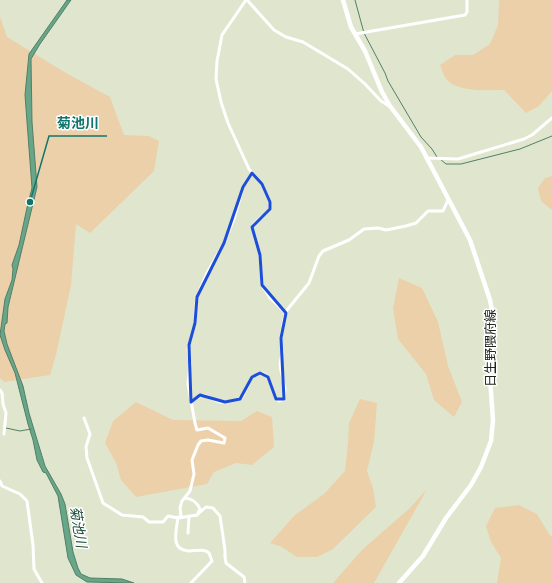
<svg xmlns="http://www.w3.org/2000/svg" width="552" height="583" viewBox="0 0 552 583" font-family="Karla,'Noto Sans JP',sans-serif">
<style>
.green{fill:#ebd0a9}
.water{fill:#67a688;stroke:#527f67}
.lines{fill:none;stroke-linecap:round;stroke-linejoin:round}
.stream{stroke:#527f67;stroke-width:1}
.street{stroke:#fff;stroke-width:3}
.secondary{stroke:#fff;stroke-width:4.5}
.marked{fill:none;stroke:#1d4ed8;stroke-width:3;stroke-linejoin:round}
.labels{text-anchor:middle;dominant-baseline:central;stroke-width:3;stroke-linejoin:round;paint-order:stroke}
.street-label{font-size:13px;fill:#21241b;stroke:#fff}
.water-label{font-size:14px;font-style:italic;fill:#1c4e39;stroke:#fff}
.leader{fill:none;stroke:#0f766e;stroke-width:1.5}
.callout-dot{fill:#0f766e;stroke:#fff;stroke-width:1.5}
.callout-label{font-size:14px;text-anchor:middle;font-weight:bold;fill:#0f766e;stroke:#fff;stroke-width:3;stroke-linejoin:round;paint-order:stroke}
</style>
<rect width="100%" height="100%" fill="#e0e6ce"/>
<!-- green -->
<g class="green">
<path d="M499,0H552V91L539,106L526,113L504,90C488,90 454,93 445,77C443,74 442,69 440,65L455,55H473L490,44L498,25Z"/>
<path d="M0,17L7,37L66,73L110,97L124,135L149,136L159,141L154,171L90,233L76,224L71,285L56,355L50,375L4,382L0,378Z"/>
<path d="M552,176V210L541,201L538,188L545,178Z"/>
<path d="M399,278L422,288L438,322L448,366L462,402L454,417L434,400L426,374L398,339L393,308Z"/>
<path d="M360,399L377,403L374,442L367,471L373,488L376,507L333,549L317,557H297L282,547L270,543L295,515L324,494L345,471L348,443L349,423Z"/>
<path d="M136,402L173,420L241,421L257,411L272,417L274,447L252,465L236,463L214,472L207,484L136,497L121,480L116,463L105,443L113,421Z"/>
<path d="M427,489L374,583H333L363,549L410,508Z"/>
<path d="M519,505L537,514L549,534L552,537V583H497L501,558L491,542L486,526L495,508Z"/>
</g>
<!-- water -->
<path class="water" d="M67,0H71L40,44L31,59L32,122L37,187L8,307L7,323L5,324L4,331L7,344L23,386L29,413L45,466L61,494L65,504L73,552L78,568L81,574L90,578L122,579L134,583L87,582L76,575L68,558L58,496L46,473L43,472L37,460L33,440L28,424L15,373L5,350L0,335L5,299L12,280L13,269L12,265L19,245L28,203L32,188L25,95L29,54Z"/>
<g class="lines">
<!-- stream -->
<g class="stream">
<path d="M355,0L364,33L385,73L388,81L421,137L432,149L437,157"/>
<path d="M440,159L446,164H461L520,149L552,136"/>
<path d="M6,428L20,431L31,429"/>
</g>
<!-- street -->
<g class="street">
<path d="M246,0L222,35L217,61L216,79L221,102L228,123L249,169L262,184L270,202V209C265,216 256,220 252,227L260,255L262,285L270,298L286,313"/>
<path d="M247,0L274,30L286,37L303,42L348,69L365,84L381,101L389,106"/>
<path d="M355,34L465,15L467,12V0"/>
<path d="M426,158L458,159L524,139L532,135L552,118"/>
<path d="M0,390L2,393L3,404L6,413L4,434"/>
<path d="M191,402C206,390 205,397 220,402C227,403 236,400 242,397L252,377L260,373L264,374L268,377L276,399L279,401L284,399L285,389L281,371L280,364L282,353L281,338L284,319L287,310L309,283L319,256L323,251L349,240L364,229L378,228L386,230L406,226L416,223L428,211H443L448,200"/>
<path d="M84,418L90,434L86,447L87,458L103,503L122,515L143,517L149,522H163L168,516L178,518L197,515L206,507L213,508L220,516L225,550V557L226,563L244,577L245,583"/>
<path d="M0,481L2,486L20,494L27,501L33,545L34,569L42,583"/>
<path d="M185,498C193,499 197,502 200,509L197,515"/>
<path d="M181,516L180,508L182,501L190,491L194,474L192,460L198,445L201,441L208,440L224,443L225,438L208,428L197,430L195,423L188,384L190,364L188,349L195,323L196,304L197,297L207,273L224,243L234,219L243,187L252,173"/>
<path d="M178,517C177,530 169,550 189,551C195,551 200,549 206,551L209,553L212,561L191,583"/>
<path d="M188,533L189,516"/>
</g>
<!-- secondary -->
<path class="secondary" d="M343,0L351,27L365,51L382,92L390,106L421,147L470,240L490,300L492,310L490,378L493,420L491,441L481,467L471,485L446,518L423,556L399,583"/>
</g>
<!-- marked area -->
<path class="marked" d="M252,173L262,184L270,202V209L252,227L260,255L262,285L286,313L281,338L284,399H276L268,377L260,373L252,377L240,399L225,402L200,395L191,402L189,345L195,323L197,297L224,243L243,187Z"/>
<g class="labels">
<!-- street labels -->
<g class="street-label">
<text transform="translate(490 348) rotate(-90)">日生野隈府線</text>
</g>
<!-- water labels -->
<g class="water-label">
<text transform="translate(78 527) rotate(81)">菊池川</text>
</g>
</g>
<!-- callouts -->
<path class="leader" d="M30 202L49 136H107"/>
<circle class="callout-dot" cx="30" cy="202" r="4"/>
<g class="callout-label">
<text x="78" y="128">菊池川</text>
</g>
</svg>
